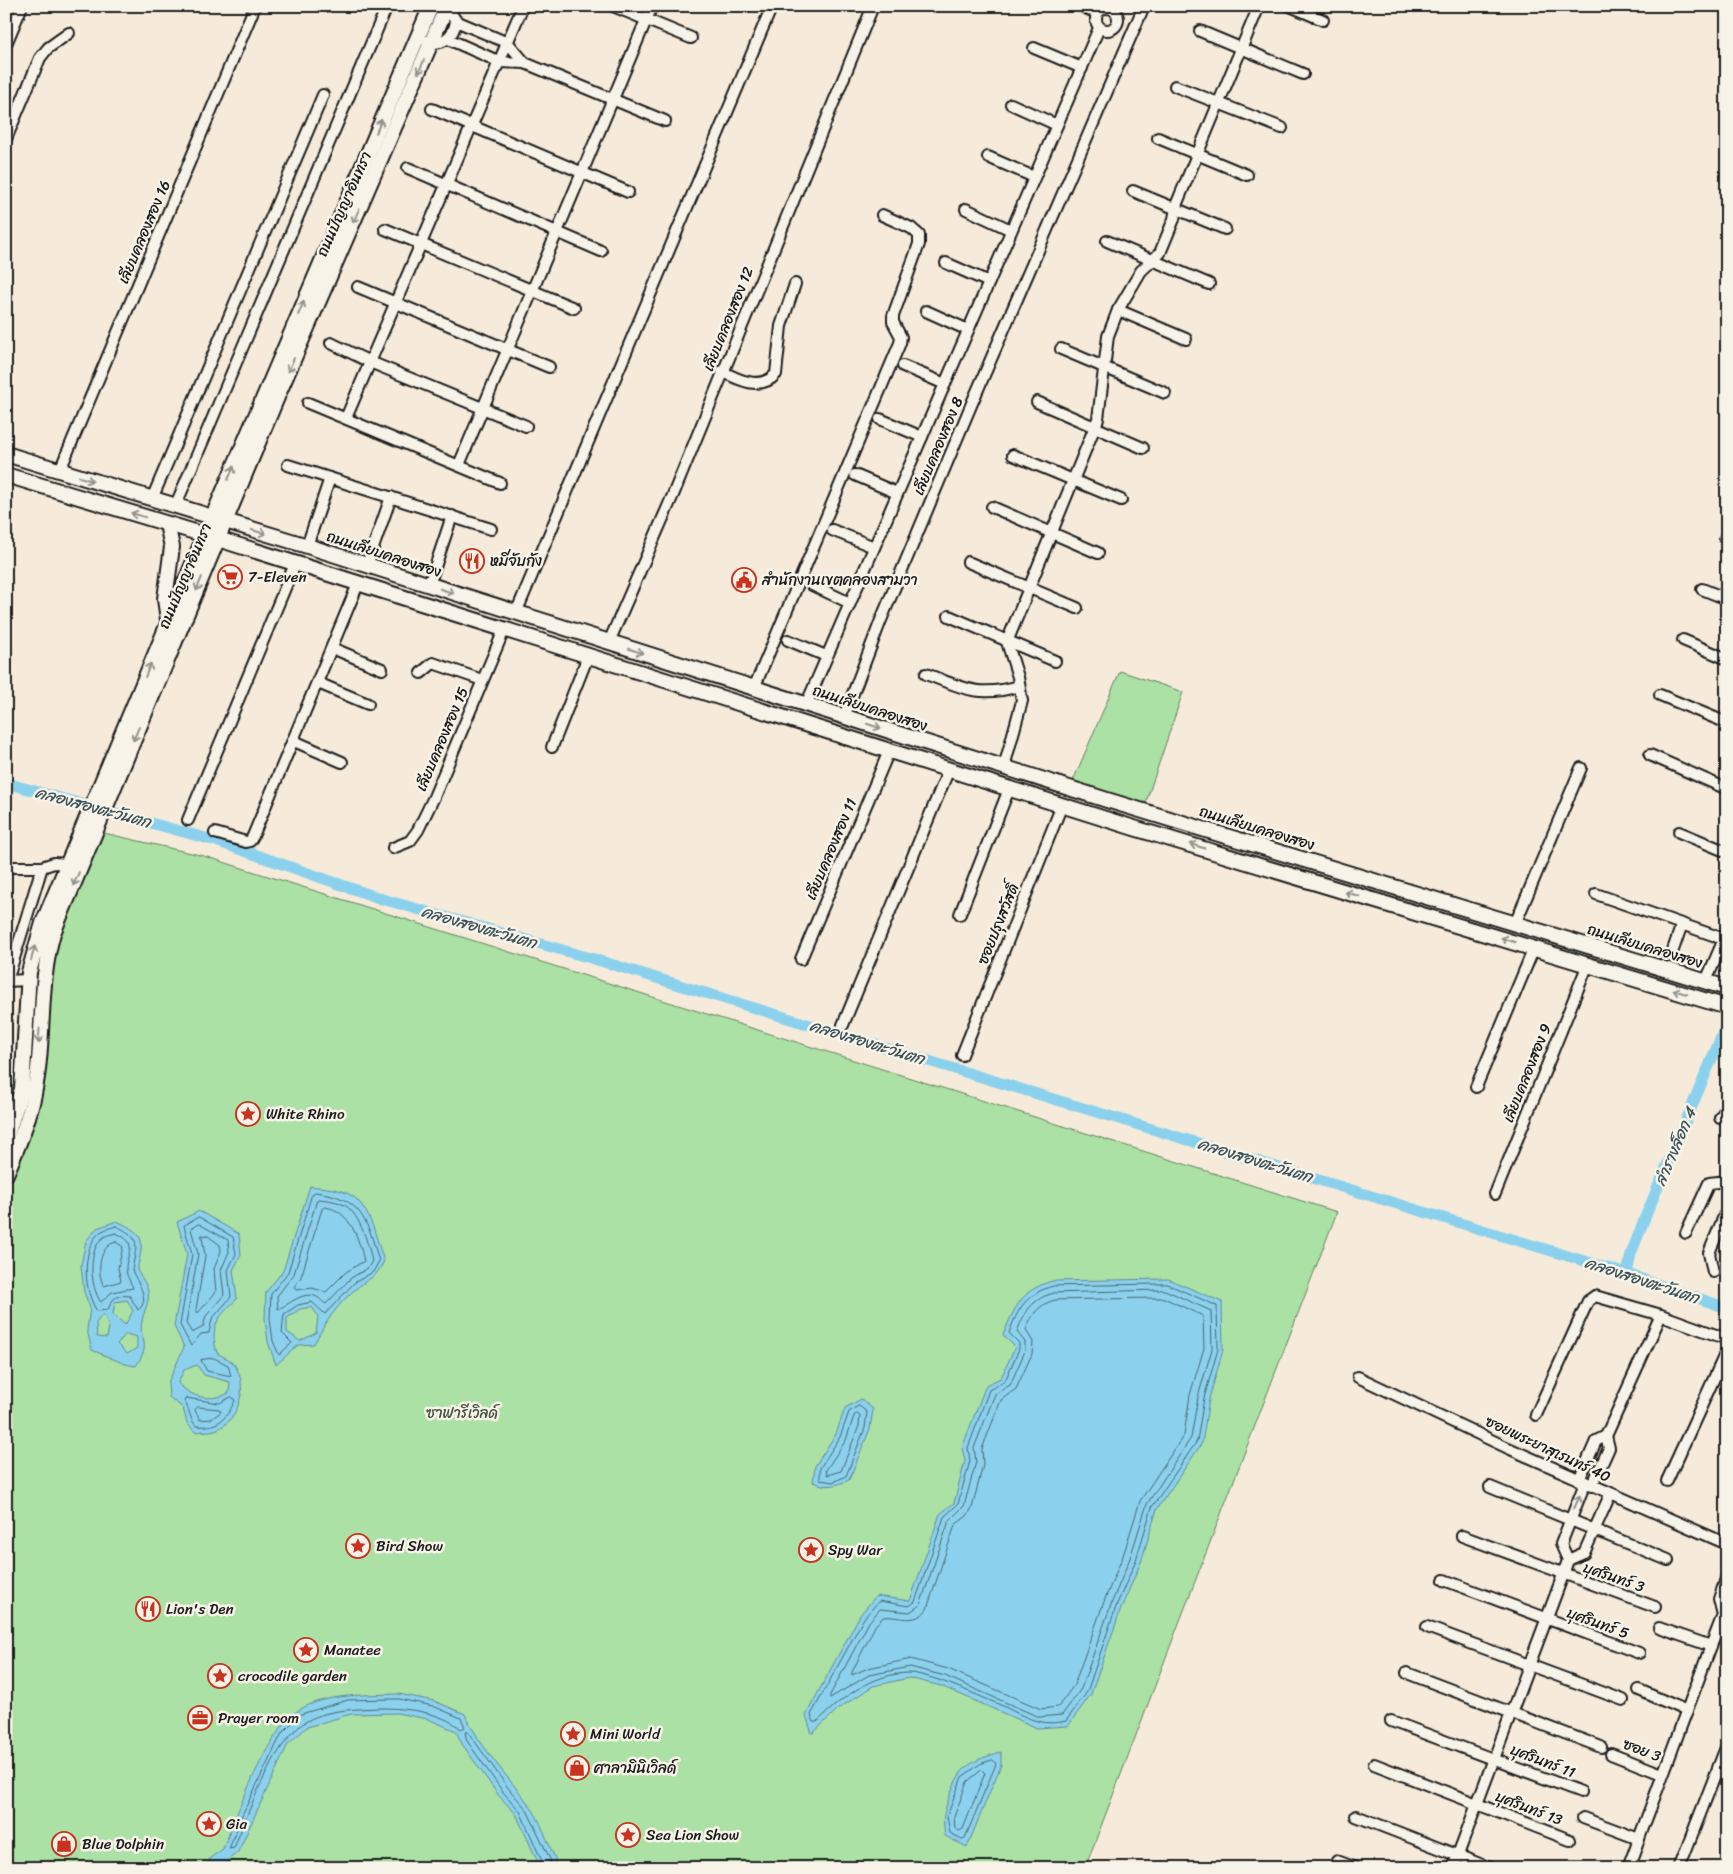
<svg xmlns="http://www.w3.org/2000/svg" width="1733" height="1874" viewBox="0 0 1733 1874" font-family="Sriracha,'Playpen Sans Thai',sans-serif">
<style>
.green{fill:#abe1a4;stroke:#647e60}
.water{fill:#8bd1ed;stroke:#5f8999;fill-rule:evenodd}
.lines{fill:none;stroke-linecap:round;stroke-linejoin:round}
.shore{stroke:#486470;stroke-width:1}
.canal{stroke:#8bd1ed;stroke-width:11}
.street-casing{stroke:#1c1c1c;stroke-width:14}
.secondary-casing{stroke:#1c1c1c;stroke-width:18}
.street{stroke:#f7f3e8;stroke-width:10}
.secondary{stroke:#f7f3e8;stroke-width:14}
.oneway{stroke:#94928c}
.labels{text-anchor:middle;dominant-baseline:central;stroke-width:5;stroke-linejoin:round;paint-order:stroke}
.street-label{font-size:15px;fill:#1c1c1c;stroke:#f7f3e8}
.poi-label{font-size:15px;fill:#1c1c1c;stroke:#f7f3e8;text-anchor:start}
.park-label{font-size:15px;fill:#475745;stroke:#f7f3e8}
.water-label{font-size:16px;font-style:italic;fill:#3d525b;stroke:#f7f3e8}
</style>
<rect width="100%" height="100%" fill="#f6ebda"/>
<filter id="ink" filterUnits="userSpaceOnUse"><feTurbulence type="fractalNoise" baseFrequency=".02" numOctaves="2"/><feDisplacementMap in="SourceGraphic" scale="10" xChannelSelector="R" yChannelSelector="G"/><feConvolveMatrix kernelMatrix="1 2 1 2 8 2 1 2 1" color-interpolation-filters="sRGB"/></filter>
<g filter="url(#ink)">
<!-- green -->
<g class="green">
<path d="M1120,671L1183,692L1143,811L1070,788Z"/>
<path d="M104,833L204,856L1337,1212L1085,1868H6V1186L41,1103L52,965L56,938Z"/>
</g>
<!-- water -->
<g class="water">
<path d="M310,1186C324,1188 343,1188 355,1198C372,1212 377,1242 384,1261C374,1281 372,1275 357,1288C338,1303 325,1323 314,1344L298,1345L276,1365L268,1342L265,1318L266,1292L283,1271ZM312,1307L318,1316L316,1333L300,1341L287,1332V1318L300,1309Z"/>
<path d="M199,1211L239,1234L241,1255L233,1270L237,1299C218,1317 209,1326 217,1353C221,1356 227,1358 231,1361C251,1380 240,1422 215,1430C209,1432 201,1431 195,1432L187,1423L183,1408L169,1397L168,1383L184,1347L174,1326L187,1254L177,1222ZM197,1365L204,1375L230,1382L229,1393C212,1402 191,1398 178,1383L184,1370Z"/>
<path d="M117,1221C146,1235 144,1239 137,1270C140,1276 147,1284 148,1291C150,1302 144,1310 142,1321C138,1342 153,1341 136,1366L125,1364L92,1350L87,1330L90,1308L84,1292L81,1265L86,1241L97,1228ZM127,1300L133,1311L125,1325L113,1314L115,1302ZM103,1314L109,1326L107,1338L97,1337L96,1323ZM126,1334L137,1337V1348L127,1354L117,1344Z"/>
<path d="M1168,1279L1222,1302L1223,1350L1209,1399L1202,1443L1157,1509L1141,1562L1122,1606L1091,1694L1068,1726L1037,1728L941,1686L909,1678L873,1686L838,1709L812,1734L806,1715L860,1615L876,1596L910,1601L940,1514L954,1503L965,1461L962,1448L986,1385L1001,1378L1015,1347L1003,1335C1015,1307 1021,1290 1052,1281Z"/>
<path d="M861,1399L873,1409L870,1429L849,1480C835,1486 827,1488 813,1482L815,1466L836,1434L845,1408Z"/>
<path d="M399,1694L434,1701L465,1714C480,1748 508,1776 530,1806C541,1820 547,1842 555,1858L556,1868H538L537,1860L516,1814L499,1796L462,1744L456,1731L428,1719L397,1713L351,1714L307,1727L288,1744L238,1852L228,1860L225,1868H208L210,1858L223,1849C237,1814 268,1729 299,1710C326,1693 369,1695 399,1694Z"/>
<path d="M1001,1752V1765L967,1847L945,1836C942,1817 944,1812 950,1795C961,1765 971,1761 1001,1752Z"/>
</g>
<g class="lines">
<!-- shore -->
<g class="shore">
<path d="M315,1192C361,1197 367,1219 379,1261L373,1272L354,1283L325,1314L312,1302L298,1305L284,1314L282,1333L292,1343L279,1355L273,1341L270,1318L271,1294L288,1272L311,1197Z"/>
<path d="M319,1199C328,1200 338,1201 346,1206C360,1215 369,1246 372,1261L368,1268L351,1278L326,1304C322,1302 321,1299 317,1297C303,1290 289,1305 278,1309L277,1296L294,1274L317,1200Z"/>
<path d="M325,1207C350,1210 359,1239 364,1261L346,1272L326,1292L312,1288L296,1290L294,1287L301,1277L322,1209Z"/>
<path d="M199,1217L233,1237L236,1254L228,1270L231,1297L212,1319L209,1333L201,1334L191,1346L180,1325L192,1254L184,1226Z"/>
<path d="M199,1224L228,1240L229,1252L221,1270L224,1295L206,1316L203,1327L192,1333L186,1323L198,1254L191,1229Z"/>
<path d="M116,1226C143,1238 136,1246 132,1270C136,1281 152,1300 138,1310L130,1296C116,1294 112,1298 108,1310L97,1311C84,1292 81,1252 98,1234C102,1230 110,1228 116,1226Z"/>
<path d="M116,1233C140,1244 126,1251 126,1269C126,1276 131,1282 133,1288L112,1292L101,1302C90,1288 87,1248 104,1237C107,1235 112,1234 116,1233Z"/>
<path d="M202,1235L208,1236L220,1245L221,1251L214,1269L216,1292L198,1313L196,1309L205,1256Z"/>
<path d="M116,1242L123,1247L118,1268L121,1281L104,1286C96,1273 99,1245 116,1242Z"/>
<path d="M1167,1284L1217,1306L1218,1349L1204,1398L1197,1441L1152,1507L1136,1560L1117,1604L1087,1692L1066,1721C1042,1727 1025,1717 1005,1707C984,1698 929,1673 908,1673C872,1674 841,1698 817,1722H814L811,1715L864,1618L879,1601L909,1606L915,1602L944,1517L958,1504L970,1461L968,1448L989,1390L1005,1381L1019,1349V1343L1009,1333C1018,1308 1026,1294 1053,1286Z"/>
<path d="M1165,1290L1211,1311L1212,1349L1198,1397L1191,1438L1147,1504L1130,1558L1112,1602L1081,1689L1062,1715L1039,1717L945,1676L910,1667L869,1675L830,1698V1695L869,1622L880,1609L910,1612L920,1605L949,1521L964,1506L976,1462L974,1448L995,1394L1010,1385L1025,1351V1342L1017,1332C1024,1312 1033,1298 1054,1293Z"/>
<path d="M1164,1298L1203,1316L1204,1348L1190,1395L1184,1435L1140,1501L1123,1556L1105,1599L1074,1685L1058,1707L1041,1709L948,1669L911,1659L868,1668L852,1675V1672L875,1626L883,1617C899,1615 915,1626 927,1609L955,1525L967,1516L972,1508L983,1465L982,1449L1001,1400L1016,1389L1032,1354L1033,1342L1026,1330C1031,1315 1039,1304 1055,1300Z"/>
<path d="M214,1358L228,1365L231,1376L207,1371L201,1360Z"/>
<path d="M232,1397L235,1400C227,1419 218,1428 196,1426C189,1418 190,1409 184,1401L186,1398L219,1403Z"/>
<path d="M859,1406L867,1412L865,1428L846,1476L833,1482L820,1480V1468L840,1437L849,1412Z"/>
<path d="M198,1407L219,1409L221,1412L211,1419L200,1420L195,1410Z"/>
<path d="M857,1414L860,1416L859,1426L841,1471L827,1475L826,1470L846,1440L854,1416Z"/>
<path d="M399,1699L433,1706L461,1718L465,1727L461,1729C441,1712 407,1708 381,1708C358,1709 324,1709 304,1723C273,1744 248,1813 234,1848L229,1849L242,1815L282,1733L301,1714L348,1700Z"/>
<path d="M993,1760L996,1764L965,1838L962,1839L950,1833L947,1816L962,1777L980,1764Z"/>
<path d="M982,1770L985,1773L963,1829L959,1831L955,1828L954,1817L967,1782Z"/>
<path d="M542,1868L541,1859L520,1811L503,1792L467,1741L465,1732H468L509,1789L527,1810L550,1859L551,1868"/>
</g>
<!-- canal -->
<g class="canal">
<path d="M6,783L216,841L382,899L594,959L1627,1274L1727,1308"/>
<path d="M1627,1274L1631,1254L1644,1220L1727,1023"/>
</g>
<defs>
<g id="street">
<path d="M613,6L691,38"/>
<path d="M1081,6L1097,13"/>
<path d="M1290,6L1323,20"/>
<circle cx="1107" cy="19" r="11"/>
<path d="M456,21L508,43L525,63"/>
<path d="M1200,31L1303,74"/>
<path d="M448,39L500,62L525,63L665,121"/>
<path d="M426,41C442,47 454,36 456,21L447,6"/>
<path d="M6,44L22,6"/>
<path d="M1034,48L1082,68"/>
<path d="M1175,86L1282,128"/>
<path d="M1011,104L1057,125"/>
<path d="M432,109L628,192"/>
<path d="M1158,138L1247,175"/>
<path d="M6,139L40,58L48,48L69,33"/>
<path d="M988,157L1034,177"/>
<path d="M408,168L601,251"/>
<path d="M1133,191L1225,229"/>
<path d="M966,209L1011,230"/>
<path d="M385,229L574,308"/>
<path d="M1107,241L1209,284"/>
<path d="M946,263L989,282"/>
<path d="M358,287L549,367"/>
<path d="M1118,310L1186,339"/>
<path d="M926,311L968,330"/>
<path d="M331,343L370,362L526,426"/>
<path d="M1061,349L1165,393"/>
<path d="M903,366L945,384"/>
<path d="M722,371C738,380 761,391 776,374L781,326L795,284"/>
<path d="M1037,402L1143,448"/>
<path d="M308,403L500,483"/>
<path d="M346,418L523,6"/>
<path d="M880,419L922,437"/>
<path d="M1013,455L1121,500"/>
<path d="M288,465L491,529"/>
<path d="M459,465L652,6"/>
<path d="M60,470L255,6"/>
<path d="M855,475L897,493"/>
<path d="M152,499L323,95"/>
<path d="M175,507L387,6"/>
<path d="M992,507L1098,553"/>
<path d="M832,530L874,547"/>
<path d="M1725,538L1727,539"/>
<path d="M307,546L330,478"/>
<path d="M968,562L1077,608"/>
<path d="M367,565L391,497"/>
<path d="M429,585L452,516"/>
<path d="M812,585L850,603"/>
<path d="M1702,589L1727,599"/>
<path d="M516,613L772,6"/>
<path d="M949,616L1055,661"/>
<path d="M788,640L826,656"/>
<path d="M1683,640L1727,659"/>
<path d="M609,642L673,495L873,6"/>
<path d="M332,648L382,669"/>
<path d="M421,673L433,663L482,680"/>
<path d="M926,674C963,688 979,698 1019,686"/>
<path d="M318,683L368,704"/>
<path d="M754,688L900,343L901,337L893,322V316L919,244V235L911,228L882,215"/>
<path d="M1660,695L1727,723"/>
<path d="M806,705L1099,28"/>
<path d="M844,717L881,620L972,403L1144,6"/>
<path d="M294,741L342,762"/>
<path d="M552,747L588,656"/>
<path d="M1650,755L1727,789"/>
<path d="M1004,767L1022,701L1018,677L1007,642L1098,419L1108,336L1118,310L1141,271L1160,253L1174,219L1177,203L1259,6"/>
<path d="M188,820L295,564"/>
<path d="M1679,832L1727,852"/>
<path d="M215,833L246,842L250,841L253,836L358,584"/>
<path d="M393,848L410,841L418,830L434,797L504,630"/>
<path d="M6,867H42L54,863L68,864"/>
<path d="M1596,894L1724,939"/>
<path d="M960,914L1009,789"/>
<path d="M1515,924L1581,768"/>
<path d="M1673,950L1682,924"/>
<path d="M801,959L889,751"/>
<path d="M6,981L28,980"/>
<path d="M7,981L42,867"/>
<path d="M1706,981L1727,932"/>
<path d="M843,1025L949,769"/>
<path d="M962,1055L1062,805"/>
<path d="M1476,1087L1534,948"/>
<path d="M1720,1118L1727,1107"/>
<path d="M1495,1194L1588,964"/>
<path d="M1686,1233L1709,1183L1727,1181"/>
<path d="M1713,1272L1709,1253L1727,1209"/>
<path d="M1358,1377L1508,1448L1727,1544"/>
<path d="M1536,1415L1588,1301L1595,1296L1661,1315L1727,1339"/>
<path d="M1579,1480L1596,1441L1606,1436L1661,1315"/>
<path d="M1667,1481L1727,1350"/>
<path d="M1592,1486L1609,1448L1606,1436"/>
<path d="M1490,1487L1668,1560"/>
<path d="M1462,1536L1655,1607"/>
<path d="M1568,1560L1584,1553L1610,1495"/>
<path d="M1444,1580L1639,1653"/>
<path d="M1723,1615L1719,1599L1727,1576"/>
<path d="M1427,1627L1623,1700"/>
<path d="M1659,1628L1711,1646"/>
<path d="M1407,1673L1601,1747"/>
<path d="M1639,1690L1687,1711"/>
<path d="M1391,1721L1581,1792"/>
<path d="M1611,1754L1662,1774"/>
<path d="M1374,1764L1570,1840"/>
<path d="M1356,1816L1490,1868"/>
<path d="M1583,1818L1639,1839"/>
<path d="M1337,1861L1356,1868"/>
<path d="M1453,1868L1563,1575L1568,1560L1561,1544L1585,1483"/>
<path d="M1628,1868L1711,1646L1723,1615L1727,1612"/>
<path d="M1679,1868L1727,1745"/>
</g>
<g id="secondary">
<path d="M6,454L301,544L1107,800L1727,988"/>
<path d="M6,475L218,539L1134,828L1727,1007"/>
<path d="M167,524L172,547L165,599L168,620"/>
<path d="M6,1138L22,1089L29,972L43,923L205,535L431,6"/>
<path d="M6,1174C16,1151 26,1127 32,1103C46,1047 37,988 53,933L280,390L447,6"/>
</g>
</defs>
<!-- street casing -->
<use href="#street" class="street-casing"/>
<!-- secondary casing -->
<use href="#secondary" class="secondary-casing"/>
<!-- street -->
<use href="#street" class="street"/>
<!-- secondary -->
<use href="#secondary" class="secondary"/>
</g>
<!-- one-way arrows -->
<defs><path id="oneway-shaft" d="M-6 0H5M1.5-3L5.5 0L1.5 3" fill="none" stroke-width="1.6" stroke-linecap="round" stroke-linejoin="round" transform="scale(1.25)"/></defs>
<g class="oneway">
<use href="#oneway-shaft" transform="translate(421 67) rotate(114)"/>
<use href="#oneway-shaft" transform="translate(379 126) rotate(-67)"/>
<use href="#oneway-shaft" transform="translate(356 216) rotate(114)"/>
<use href="#oneway-shaft" transform="translate(301 308) rotate(-67)"/>
<use href="#oneway-shaft" transform="translate(291 365) rotate(114)"/>
<use href="#oneway-shaft" transform="translate(231 473) rotate(-67)"/>
<use href="#oneway-shaft" transform="translate(86 479) rotate(18)"/>
<use href="#oneway-shaft" transform="translate(138 515) rotate(-163)"/>
<use href="#oneway-shaft" transform="translate(259 532) rotate(16)"/>
<use href="#oneway-shaft" transform="translate(199 584) rotate(113)"/>
<use href="#oneway-shaft" transform="translate(447 591) rotate(18)"/>
<use href="#oneway-shaft" transform="translate(636 651) rotate(18)"/>
<use href="#oneway-shaft" transform="translate(148 670) rotate(-68)"/>
<use href="#oneway-shaft" transform="translate(874 726) rotate(18)"/>
<use href="#oneway-shaft" transform="translate(136 734) rotate(113)"/>
<use href="#oneway-shaft" transform="translate(1197 846) rotate(-163)"/>
<use href="#oneway-shaft" transform="translate(76 879) rotate(113)"/>
<use href="#oneway-shaft" transform="translate(1352 894) rotate(-163)"/>
<use href="#oneway-shaft" transform="translate(1508 940) rotate(-163)"/>
<use href="#oneway-shaft" transform="translate(33 953) rotate(-76)"/>
<use href="#oneway-shaft" transform="translate(1680 992) rotate(-163)"/>
<use href="#oneway-shaft" transform="translate(39 1036) rotate(94)"/>
<use href="#oneway-shaft" transform="translate(1577 1502) rotate(-67)"/>
</g>
</g>
<!-- icons -->
<defs>
<symbol id="restaurant-ring" viewBox="-11 -11 22 22"><circle r="9.5" fill="#f7f3e8" stroke="#c8321e" stroke-width="1.5"/><path d="M-5-6h1v4h1v-4h1v4h1v-4h1v5L-1.5 .5V6h-2V.5L-5-1ZM5-6V6H3V1.5H1.5Q1.5-4 5-6Z" fill="#c8321e"/></symbol>
<symbol id="supermarket-ring" viewBox="-11 -11 22 22"><circle r="9.5" fill="#f7f3e8" stroke="#c8321e" stroke-width="1.5"/><path d="M-6-5.5h2.5l.6 2H6L4.5 2H-2.5L-4.4-4H-6ZM-1.5 3.2a1.3 1.3 0 1 0 .1 0ZM3 3.2a1.3 1.3 0 1 0 .1 0Z" fill="#c8321e"/></symbol>
<symbol id="civic-ring" viewBox="-11 -11 22 22"><circle r="9.5" fill="#f7f3e8" stroke="#c8321e" stroke-width="1.5"/><path d="M-.6-6.5H3V-4.5H.6V-3L4-1V1h2V6H-6V1h2V-1L-.6-3ZM-1.2 2.5V6h2.4V2.5Z" fill="#c8321e"/></symbol>
<symbol id="sight-ring" viewBox="-11 -11 22 22"><circle r="9.5" fill="#f7f3e8" stroke="#c8321e" stroke-width="1.5"/><path d="M0-6L1.8-2.2L6-1.7L2.9 1.2L3.7 5.4L0 3.3L-3.7 5.4L-2.9 1.2L-6-1.7L-1.8-2.2Z" fill="#c8321e"/></symbol>
<symbol id="office-ring" viewBox="-11 -11 22 22"><circle r="9.5" fill="#f7f3e8" stroke="#c8321e" stroke-width="1.5"/><path d="M-6-3h4V-5.5h4V-3h4V5H-6ZM-1-4.5V-3h2v-1.5ZM-6 0V1H6V0Z" fill="#c8321e"/></symbol>
<symbol id="shop-ring" viewBox="-11 -11 22 22"><circle r="9.5" fill="#f7f3e8" stroke="#c8321e" stroke-width="1.5"/><path d="M-5-2.5h2.3a2.7 3.5 0 0 1 5.4 0H5L5.5 6h-11ZM-1.5-2.5h3a1.5 2.3 0 0 0-3 0Z" fill="#c8321e"/></symbol>
</defs>
<g fill-rule="evenodd">
<use href="#restaurant-ring" x="458" y="547" width="28" height="28"/>
<use href="#supermarket-ring" x="216" y="563" width="28" height="28"/>
<use href="#civic-ring" x="730" y="566" width="28" height="28"/>
<use href="#sight-ring" x="234" y="1100" width="28" height="28"/>
<use href="#sight-ring" x="344" y="1532" width="28" height="28"/>
<use href="#sight-ring" x="797" y="1536" width="28" height="28"/>
<use href="#restaurant-ring" x="134" y="1595" width="28" height="28"/>
<use href="#sight-ring" x="292" y="1636" width="28" height="28"/>
<use href="#sight-ring" x="206" y="1662" width="28" height="28"/>
<use href="#office-ring" x="186" y="1704" width="28" height="28"/>
<use href="#sight-ring" x="559" y="1720" width="28" height="28"/>
<use href="#shop-ring" x="563" y="1754" width="28" height="28"/>
<use href="#sight-ring" x="195" y="1810" width="28" height="28"/>
<use href="#sight-ring" x="614" y="1821" width="28" height="28"/>
<use href="#shop-ring" x="50" y="1830" width="28" height="28"/>
</g>
<g class="labels">
<!-- street labels -->
<g class="street-label">
<text transform="translate(344 204) rotate(-66)">ถนนปัญญาอินทรา</text>
<text transform="translate(144 232) rotate(-67)">เลียบคลองสอง 16</text>
<text transform="translate(728 319) rotate(-68)">เลียบคลองสอง 12</text>
<text transform="translate(938 446) rotate(-67)">เลียบคลองสอง 8</text>
<text transform="translate(384 554) rotate(18)">ถนนเลียบคลองสอง</text>
<text transform="translate(185 576) rotate(-67)">ถนนปัญญาอินทรา</text>
<text transform="translate(870 708) rotate(18)">ถนนเลียบคลองสอง</text>
<text transform="translate(442 739) rotate(-67)">เลียบคลองสอง 15</text>
<text transform="translate(1257 828) rotate(17)">ถนนเลียบคลองสอง</text>
<text transform="translate(831 849) rotate(-67)">เลียบคลองสอง 11</text>
<text transform="translate(998 924) rotate(-68)">ซอยปรุงสวัสดิ์</text>
<text transform="translate(1645 946) rotate(17)">ถนนเลียบคลองสอง</text>
<text transform="translate(1527 1073) rotate(-68)">เลียบคลองสอง 9</text>
<text transform="translate(1548 1449) rotate(25)">ซอยพระยาสุเรนทร์ 40</text>
<text transform="translate(1614 1577) rotate(19)">บุศรินทร์ 3</text>
<text transform="translate(1598 1623) rotate(20)">บุศรินทร์ 5</text>
<text transform="translate(1642 1750) rotate(21)">ซอย 3</text>
<text transform="translate(1543 1761) rotate(21)">บุศรินทร์ 11</text>
<text transform="translate(1529 1808) rotate(21)">บุศรินทร์ 13</text>
</g>
<!-- poi labels -->
<g class="poi-label">
<text x="490" y="561">หมี่จับกัง</text>
<text x="248" y="577">7-Eleven</text>
<text x="762" y="580">สำนักงานเขตคลองสามวา</text>
<text x="266" y="1114">White Rhino</text>
<text x="376" y="1546">Bird Show</text>
<text x="828" y="1550">Spy War</text>
<text x="166" y="1609">Lion's Den</text>
<text x="324" y="1650">Manatee</text>
<text x="238" y="1676">crocodile garden</text>
<text x="218" y="1718">Prayer room</text>
<text x="590" y="1734">Mini World</text>
<text x="594" y="1768">ศาลามินิเวิลด์</text>
<text x="226" y="1824">Gia</text>
<text x="646" y="1835">Sea Lion Show</text>
<text x="82" y="1844">Blue Dolphin</text>
</g>
<!-- park labels -->
<g class="park-label">
<text x="462" y="1413">ซาฟารีเวิลด์</text>
</g>
<!-- water labels -->
<g class="water-label">
<text transform="translate(93 807) rotate(15)">คลองสองตะวันตก</text>
<text transform="translate(479 927) rotate(16)">คลองสองตะวันตก</text>
<text transform="translate(867 1042) rotate(17)">คลองสองตะวันตก</text>
<text transform="translate(1675 1147) rotate(-67)">ลำรางล็อก 4</text>
<text transform="translate(1255 1160) rotate(17)">คลองสองตะวันตก</text>
<text transform="translate(1642 1280) rotate(18)">คลองสองตะวันตก</text>
</g>
</g>
<!-- margin -->
<rect width="1733" height="1874" fill="none" stroke="#f7f3e8" stroke-width="25"/>
<rect x="12" y="12" width="1708" height="1849" fill="none" stroke="#1c1c1c" stroke-width="2" filter="url(#ink)"/>
</svg>
